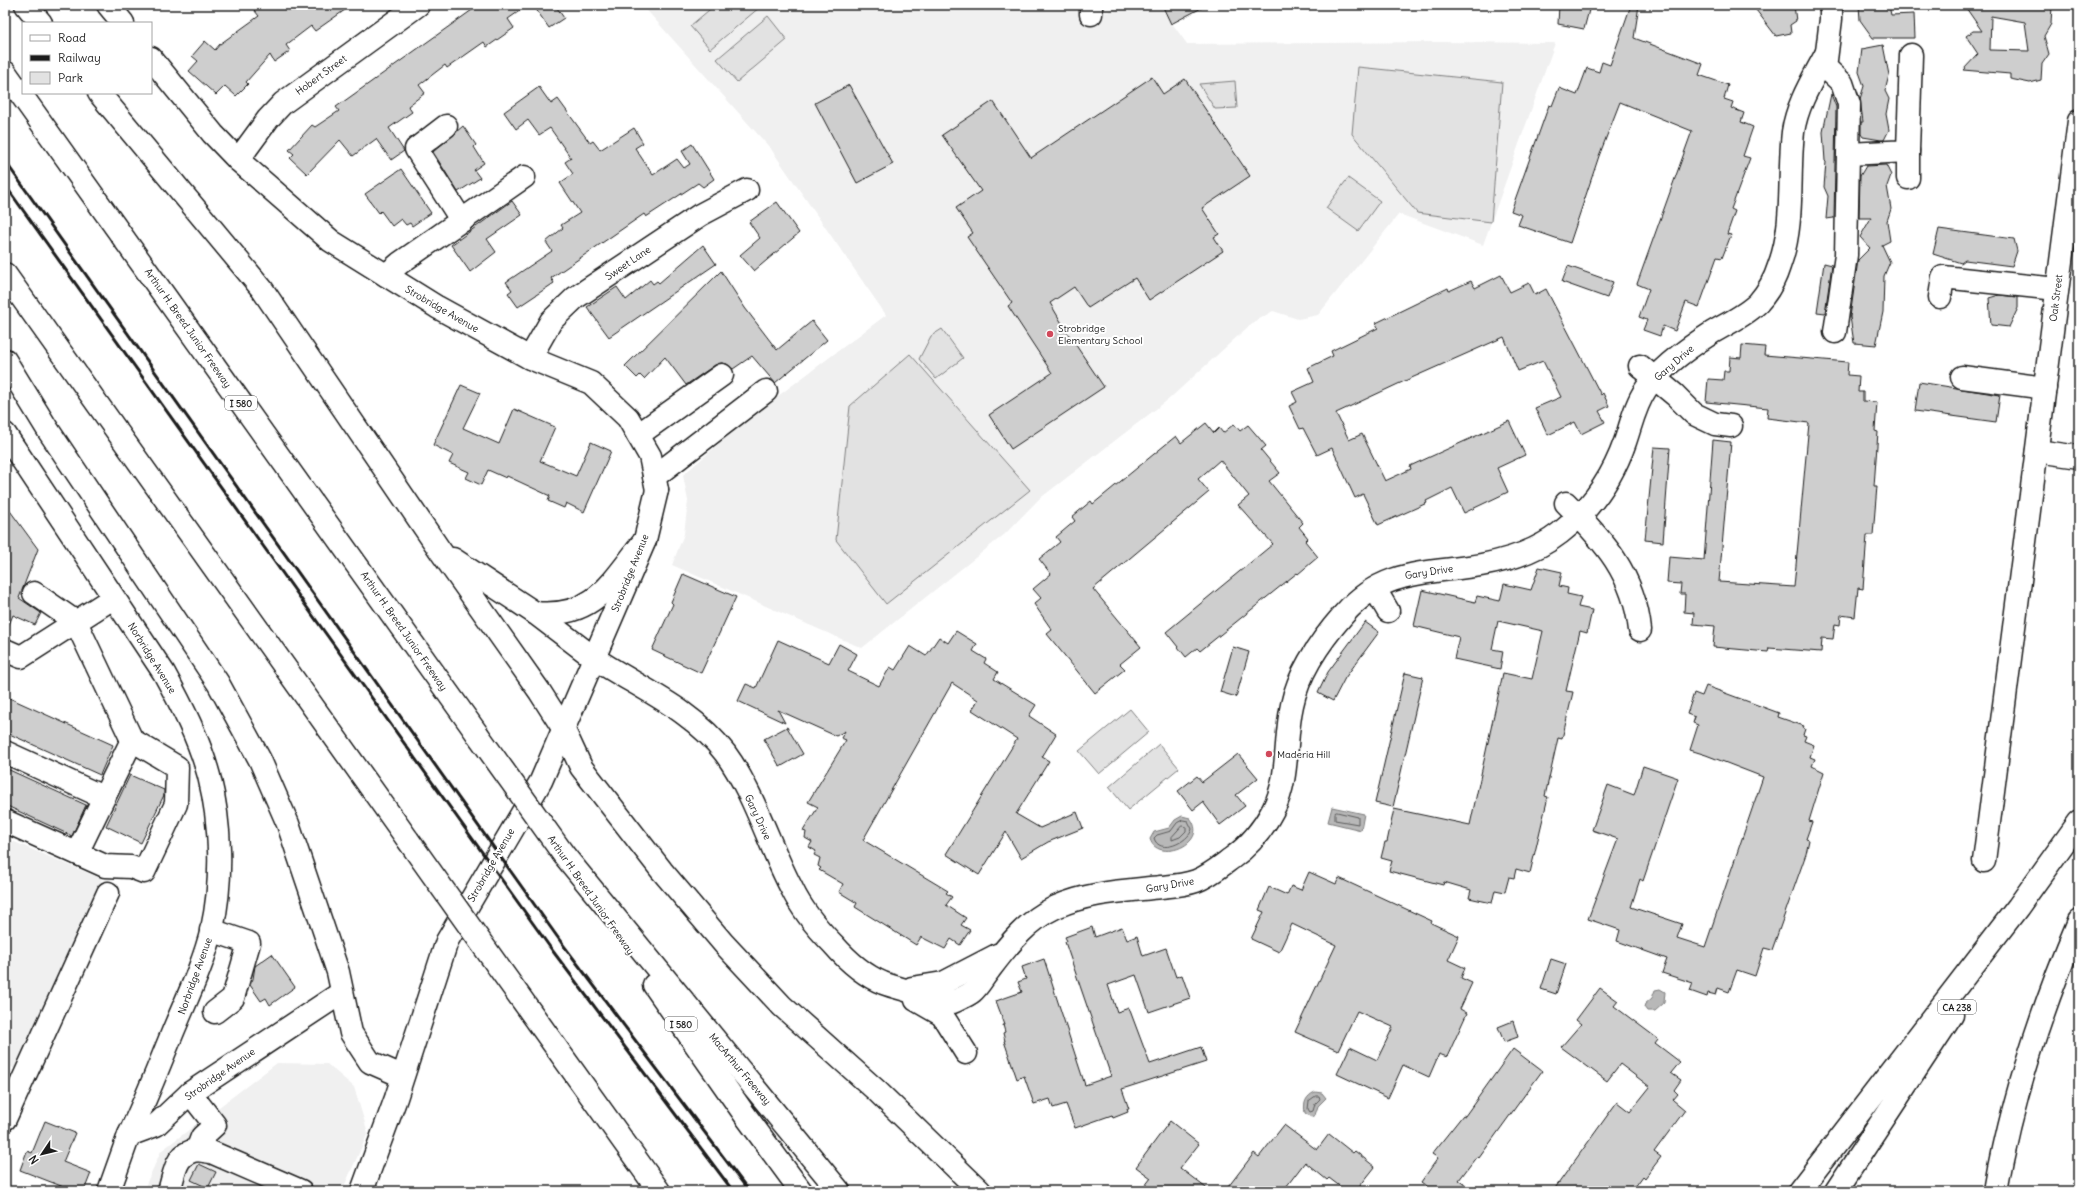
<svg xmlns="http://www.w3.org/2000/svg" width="2084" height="1196" viewBox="0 0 2084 1196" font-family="Delius,sans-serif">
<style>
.built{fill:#f0f0f0}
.green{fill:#e2e2e2;stroke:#7f7f7f}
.water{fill:#b8b8b8;stroke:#7a7a7a}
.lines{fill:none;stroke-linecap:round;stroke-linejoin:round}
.shore{stroke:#5a5a5a;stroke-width:1}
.building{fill:#cecece;stroke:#1c1c1c;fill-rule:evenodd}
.minor-casing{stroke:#1c1c1c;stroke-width:25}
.major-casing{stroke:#1c1c1c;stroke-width:25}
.highway-casing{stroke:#1c1c1c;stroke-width:25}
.minor{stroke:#fff;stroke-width:22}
.major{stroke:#fff;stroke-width:22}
.highway{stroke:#fff;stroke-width:22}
.rail{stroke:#1c1c1c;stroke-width:3}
.highway-bridge-casing{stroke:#1c1c1c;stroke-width:25;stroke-linecap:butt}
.highway-bridge{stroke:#fff;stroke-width:22}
.poi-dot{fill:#d1495b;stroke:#fff;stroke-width:1.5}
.labels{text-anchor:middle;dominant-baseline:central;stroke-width:4;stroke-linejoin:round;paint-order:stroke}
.shield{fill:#fff;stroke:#606060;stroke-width:1}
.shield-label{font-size:9px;font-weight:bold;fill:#1c1c1c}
.street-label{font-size:10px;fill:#1c1c1c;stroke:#fff}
.poi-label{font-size:10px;fill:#1c1c1c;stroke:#fff;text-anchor:start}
</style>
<rect width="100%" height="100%" fill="#fff"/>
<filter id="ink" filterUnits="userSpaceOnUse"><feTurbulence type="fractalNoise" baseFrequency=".025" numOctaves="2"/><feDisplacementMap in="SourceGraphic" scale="8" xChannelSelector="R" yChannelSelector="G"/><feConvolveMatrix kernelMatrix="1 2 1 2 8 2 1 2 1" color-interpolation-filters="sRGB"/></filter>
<g filter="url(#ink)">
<!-- built -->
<g class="built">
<path d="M642,5H1051L1075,10L1108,12L1114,5H1159L1187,44L1438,42L1555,43L1483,245L1399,214L1318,315L1298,319L1273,311L1251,324L1169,399L1039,499L1005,534L862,648L672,565L684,534L688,501L683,475L750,417L886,315L771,149Z"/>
<path d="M5,838L102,879L16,1069L5,1065Z"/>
<path d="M277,1063L327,1064L354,1087L368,1133L342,1191H143L161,1151Z"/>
</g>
<!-- green -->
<g class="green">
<path d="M715,5H758L760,7L710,49L690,26Z"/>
<path d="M768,16L787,40L737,82L717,59Z"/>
<path d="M1358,67L1502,82L1491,222L1417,213L1352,134Z"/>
<path d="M1235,81L1237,108L1215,109L1199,84Z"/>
<path d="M1348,178L1380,201L1358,231L1326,208Z"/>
<path d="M942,329L963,358L936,379L919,359L931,336Z"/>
<path d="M910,354L1030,490L886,604L836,540L850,406Z"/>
<path d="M1130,709L1149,732L1099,774L1079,751Z"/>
<path d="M1159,744L1179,768L1128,810L1109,787Z"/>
</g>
<!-- water -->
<g class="water">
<path d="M1332,807L1364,814L1361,830L1328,822Z"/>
<path d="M1182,816L1190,818C1211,844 1157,864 1150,839L1154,832L1169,828L1175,820Z"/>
<path d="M1660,989L1665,992L1664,1003L1655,1011H1647L1644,1007L1645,1004L1652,998L1655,990Z"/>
<path d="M1315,1092L1322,1093L1326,1098L1318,1106L1315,1115L1311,1117L1305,1113C1303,1103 1306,1096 1315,1092Z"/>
</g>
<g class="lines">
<!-- shore -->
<g class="shore">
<path d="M1337,812L1358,817V824L1335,820V813Z"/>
<path d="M1183,820L1188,821L1192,829C1189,842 1159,856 1154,838L1157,835L1171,831L1177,823Z"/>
<path d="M1182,826L1186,827V831L1180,837L1172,840V837Z"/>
<path d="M1316,1096H1319L1320,1099L1315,1104L1313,1111L1310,1112L1308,1109L1309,1101Z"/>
</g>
</g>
<!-- building -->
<g class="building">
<path d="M250,5H352L315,31L311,26L286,45L290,51L274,62L270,55L246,82L248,84L236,96L225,86L216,95L189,71L198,61L192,56L205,41L215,50L220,44L259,16Z"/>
<path d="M479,5H528L508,19L514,28L487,47L484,42L447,68L445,65L419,85L425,93L408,106L412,112L389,128L404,151L391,160L376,139L353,156L340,140L307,174L290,158L294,154L289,150L312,125L315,127L339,111L336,107Z"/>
<path d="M533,5H555L564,18L549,28Z"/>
<path d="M1162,5H1207L1171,24Z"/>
<path d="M1559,5H1568L1589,10L1584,29L1558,24Z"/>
<path d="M1631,5H1639L1634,38L1703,64L1699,75L1728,85L1724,99L1733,102L1731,108L1744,113L1741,122L1753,127L1743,156L1750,158L1731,209L1735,211L1727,234L1731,235L1722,258L1717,257L1699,307L1686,302L1675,331L1663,326L1660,336L1643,330L1647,320L1639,317L1649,289L1637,284L1692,131L1620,102L1599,156L1570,243L1518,225L1522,215L1511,211L1549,105L1552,106L1559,88L1577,95L1587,68L1599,72L1602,62L1610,65Z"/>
<path d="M1769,5H1794L1796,21L1790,25L1791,33L1776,36L1756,10Z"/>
<path d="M1859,5H1889L1891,15L1914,14L1915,38H1873L1860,20Z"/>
<path d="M1964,5H2052L2051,24L2044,36L2049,54L2042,64L2041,80L2030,83L2010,79V74L1963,70L1978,54L1966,36L1973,31H1982ZM1991,16L2025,22L2029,51L1990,50Z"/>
<path d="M1883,45L1889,75L1885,91L1889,99L1886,114L1889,130L1884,140H1881L1863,137L1861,134V122H1863L1860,99L1864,86L1859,72L1862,49Z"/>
<path d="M1152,77L1163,94L1185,79L1250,176L1202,208L1219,234L1214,237L1223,251L1149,300L1135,278L1088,308L1074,287L1050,303L1067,332L1104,387L1011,449L989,415L1052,373L1008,306L1012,303L967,237L973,233L956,208L981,191L942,135L993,101L1031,158Z"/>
<path d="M849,85L893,164L857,183L815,103Z"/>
<path d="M539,87L551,104L558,99L590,143L593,141L600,150L634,128L643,143L635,148L653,175L677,159L684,168L690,164L682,151L692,144L714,179L703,187L698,183L646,217L644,214L551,278L554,283L518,307L508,293L512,290L506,282L552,251L546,242L563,228L561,225L580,213L560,183L573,174L565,162L571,158L550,128L539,135L528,120L516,129L504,112Z"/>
<path d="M1831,94L1836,107L1834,218L1826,219L1828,196L1824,187L1826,162L1825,161L1823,132Z"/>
<path d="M463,126L476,145L474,147L484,163L474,170L480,178L458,192L433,152Z"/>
<path d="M1886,165L1891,175L1887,186L1891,209L1887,221L1890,241L1882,245L1890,262L1884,276L1883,312L1876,345L1854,343L1850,317L1858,260L1870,248L1860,237L1871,218H1859L1860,176L1866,166Z"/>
<path d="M401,169L431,213L412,226L410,223L406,225L401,219L392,226L381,211L379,213L365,194Z"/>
<path d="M512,201L522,215L487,239L496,252L470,272L451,245Z"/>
<path d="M777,202L799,233L754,271L740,255L760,238L749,222Z"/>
<path d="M1939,229L2014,239L2017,251L2012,266L1965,260L1961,263L1933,254Z"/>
<path d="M703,245L716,264L609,337L587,307L617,287L626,300L650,280L653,284L657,281L659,283Z"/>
<path d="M1824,263L1832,265L1825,313L1817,312Z"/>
<path d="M1568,266L1613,282L1607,298L1562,282Z"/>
<path d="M721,271L745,308L777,350L812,321L827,340L775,383L752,356L733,369L727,364L721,363L715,365L686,385L665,357L644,379L640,375L637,378L625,366Z"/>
<path d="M1501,275L1510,292L1529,283L1535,295L1546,289L1601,395L1603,393L1609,406L1599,411L1605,422L1581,434L1575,422L1548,435L1535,408L1561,397L1543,361L1518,371L1504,337L1398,384L1336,413L1349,440L1362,434L1385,481L1411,469L1410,466L1509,421L1525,455L1497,468L1508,492L1464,513L1452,488L1426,501L1427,503L1378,525L1363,494L1355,498L1332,448L1317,455L1303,428L1300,429L1289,406L1297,402L1292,392L1314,382L1308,368L1333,356L1331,351L1378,328L1376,323L1448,288L1449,291L1471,281L1475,288Z"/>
<path d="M1999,295L2018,297V308L2009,327L1991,325L1989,298Z"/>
<path d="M1742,345L1765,347L1764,355L1848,362L1847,375L1859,376L1858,392H1863V401L1877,402L1875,431L1878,432L1874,486H1877L1873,535H1867L1863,589L1858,588L1855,617L1841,615L1840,625L1835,624L1833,639L1822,638L1821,652L1769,648L1768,652L1713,647L1715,626L1693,624L1694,613L1684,612L1685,594H1680L1681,584L1667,583L1669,557L1704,560L1713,440L1731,442L1719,582L1794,587L1809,423L1767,418L1768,408L1706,402L1708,379L1723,380L1724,371H1729L1730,357L1741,358Z"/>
<path d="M1919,382L2000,395L1996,422L1915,411Z"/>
<path d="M461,385L480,393L463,428L499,444L514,409L555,427L540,461L576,476L591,442L611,451L584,512L566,503L564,508L548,501L550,496L507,476L506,478L488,470L481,485L466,478L469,472L449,463L453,455L433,445Z"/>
<path d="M1206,423L1214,433L1219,428L1223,433L1234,424L1240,431L1248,425L1266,446L1261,450L1280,473L1269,481L1303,523L1299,527L1308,538L1305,541L1318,557L1298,574L1297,573L1200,651L1197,648L1186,657L1166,632L1273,544L1238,505L1249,496L1220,460L1198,479L1209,492L1093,589L1141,647L1120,664L1125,669L1095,693L1047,634L1052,630L1034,604L1041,598L1033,589L1051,574L1039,559L1060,542L1056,537L1075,521L1072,517L1091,501L1093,504L1176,436L1181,443Z"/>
<path d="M1654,447L1670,448L1663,542L1645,540Z"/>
<path d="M5,504L38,549L19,598L41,613L35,625L13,615L6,632Z"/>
<path d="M1539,567L1562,572L1559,586L1568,588L1567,594L1581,597L1578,607L1592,610L1587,633L1580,631L1566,691L1573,692L1562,739L1558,738L1545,796L1548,797L1530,873L1516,869L1514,878L1509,877L1505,892L1495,890L1492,903L1469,898L1471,890L1444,882L1443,885L1389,871L1392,861L1381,858L1385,842H1387L1394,809L1470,825L1503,673L1532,679L1543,631L1498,621L1492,649L1503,651L1500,669L1454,659L1459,637L1414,626L1422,590L1475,602L1477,596L1500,601L1504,584L1531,590Z"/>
<path d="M683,574L736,597L701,673L652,650L673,604L671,602Z"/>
<path d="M1365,622L1379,632L1345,678L1333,701L1318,693L1328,672Z"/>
<path d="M956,631L977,644L973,651L986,659L984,663L998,672L994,679L1036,705L1029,716L1056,734L1042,757L1049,761L1016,814L1040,828L1077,812L1083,828L1048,842L1021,858L1006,832L979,875L946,854L1017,739L972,710L978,700L952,683L863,840L948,891L946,893L952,897L946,905L966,918L961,925L970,930L960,945L951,939L945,949L921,937L916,945L855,907L857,903L839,892L843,884L819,870L821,868L818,866L820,858L814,855L816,851L809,847L812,842L805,838L806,832L803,831L818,807L808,802L846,740L841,738L845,731L836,736L778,710L785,723L738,701L746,684L756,688L778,640L829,663L839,644L857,654L848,671L879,686L890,667L895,670L910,646L926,656L939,637L948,643Z"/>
<path d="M1233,647L1249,652L1236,697L1220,692Z"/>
<path d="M1405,673L1423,677L1393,807L1375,803Z"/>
<path d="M1706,686L1779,713L1778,717L1804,726L1803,728L1805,729L1803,735L1806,736L1804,741L1814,745L1810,757L1815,759L1812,766L1824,772L1809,821L1812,822L1806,839L1809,840L1806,854L1772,950L1764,948L1755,976L1737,970L1729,992L1718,988L1716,995L1708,993L1707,997L1690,991L1693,983L1662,973L1667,959L1617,941L1620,930L1588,919L1618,839L1592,830L1608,785L1634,795L1643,766L1678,778L1643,881L1640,879L1631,907L1682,924L1677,938L1705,947L1763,777L1706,755L1690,750L1698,725L1693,723L1695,717L1687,714L1694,693L1702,696Z"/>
<path d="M5,696L113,745L100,775L5,732Z"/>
<path d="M787,727L803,754L780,767L764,739Z"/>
<path d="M1238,754L1258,778L1236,795L1245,806L1220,825L1203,802L1193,810L1178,791L1197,776L1202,782Z"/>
<path d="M5,768L86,805L72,836L5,805Z"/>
<path d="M130,775L164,790V795L141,843L106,826Z"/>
<path d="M1309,872L1336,884L1339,878L1432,921L1431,923L1459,936L1448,960L1465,968L1461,978L1472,983L1460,1009L1467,1013L1447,1057L1439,1054L1429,1077L1403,1065L1388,1098L1337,1074L1350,1047L1377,1060L1393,1027L1357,1011L1338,1051L1295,1032L1336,945L1292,924L1279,952L1251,939L1264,912L1259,910L1269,887L1287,895L1291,886L1301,890Z"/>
<path d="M1092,927L1095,937L1122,927L1127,940L1137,936L1143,956L1166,948L1176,977L1182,975L1190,998L1149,1012L1136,975L1108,985L1117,1012L1129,1008L1150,1064L1201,1047L1206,1062L1122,1089L1129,1109H1127L1128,1112L1113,1118L1112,1115L1075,1128L1066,1104L1053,1108L1050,1099L1034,1104L1024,1076L1017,1079L1004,1041H1005L1003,1033L1005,1032L1003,1025H1005L996,1001L1022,992L1018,982L1026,979L1022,967L1044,959L1085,1085L1111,1076L1065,942L1067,941L1065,937Z"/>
<path d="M272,954L295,987L270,1005L266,998L261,1001L250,985L253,979L255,966Z"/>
<path d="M1551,959L1566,964L1556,994L1541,989Z"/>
<path d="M1600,988L1618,1001L1614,1006L1658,1039L1655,1043L1680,1062L1671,1073L1681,1080L1674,1090L1678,1094L1673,1100L1685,1110L1654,1152L1661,1157L1645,1178L1643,1176L1632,1191H1553L1617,1102L1630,1112L1650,1087L1620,1064L1607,1081L1561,1047L1581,1024L1576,1020Z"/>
<path d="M1513,1021L1518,1037L1504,1042L1498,1027Z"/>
<path d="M1513,1049L1542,1071L1479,1158L1477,1156L1459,1180L1474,1191H1433L1421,1182L1438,1158L1432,1154L1463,1115L1465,1116Z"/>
<path d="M45,1121L75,1133L63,1162L91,1173L84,1191H74L20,1170L27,1151L32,1153Z"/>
<path d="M1170,1121L1199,1144L1180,1168L1210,1191H1141L1151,1178L1136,1167Z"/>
<path d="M1284,1125L1317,1150L1329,1134L1353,1153L1355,1151L1375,1167L1356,1191H1346L1329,1178L1327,1180L1305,1162L1283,1191H1225L1254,1153L1259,1157Z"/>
<path d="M199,1164L216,1172L208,1188L191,1180Z"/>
</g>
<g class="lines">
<defs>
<g id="minor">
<path d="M108,5L123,23"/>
<path d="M1091,14V5"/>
<path d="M151,58L213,134L238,160L331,241L437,307L530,358L591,383L628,418L650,456L657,490"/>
<path d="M1825,67L1842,83L1849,104L1846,255L1835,332"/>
<path d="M1825,68L1831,19V5"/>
<path d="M446,126L416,149L462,221"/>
<path d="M1908,151V178"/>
<path d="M1848,154L1908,151L1911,55"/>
<path d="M238,160L268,119L283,103L418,5"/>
<path d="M386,275L400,263L524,177"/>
<path d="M1940,297L1943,277L2057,289"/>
<path d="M530,358L551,321L575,298L700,215L747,190"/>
<path d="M1640,366L1675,395L1694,414L1715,424L1731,426"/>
<path d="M1962,377L2045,388"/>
<path d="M5,434L164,673C182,706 199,739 209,776C221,824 223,880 212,929C203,966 186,1000 172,1034C158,1068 145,1102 129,1135"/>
<path d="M638,435L722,375"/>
<path d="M2037,451L2079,457"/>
<path d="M654,477L766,391"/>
<path d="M1566,503C1604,541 1634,574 1640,630"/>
<path d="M1375,589L1388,611"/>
<path d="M5,650L21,657L113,598"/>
<path d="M594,658C639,688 692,709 725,753C754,792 769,846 792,889C802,910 817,928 833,944C847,960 863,975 883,983C905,991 930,996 953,1002C959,999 967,996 972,992C979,986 984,976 990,969C1008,945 1028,920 1056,907C1089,892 1126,891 1161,887C1172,886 1185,885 1196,881C1209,876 1221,866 1232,858C1249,846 1263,829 1273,810C1290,778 1284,740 1292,705C1299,671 1322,639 1344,614C1384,568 1428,574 1481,565C1509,560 1537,551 1560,533C1591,509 1612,479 1625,442C1631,425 1635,405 1646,389C1661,367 1688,348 1710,334C1726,324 1745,316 1758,303C1767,293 1775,279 1779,266C1795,224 1788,176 1793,132C1797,104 1813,79 1826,54"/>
<path d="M5,752L103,797"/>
<path d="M5,821L105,866L131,867L144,872L176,804L177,767L132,740L76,622L34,593"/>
<path d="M77,853L132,740"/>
<path d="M1984,861L2079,121"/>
<path d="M211,930L249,943L233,998L215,1012"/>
<path d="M912,988L943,983L997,955"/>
<path d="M916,1000L942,1015L966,1053"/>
<path d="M190,1093L215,1125L202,1137L197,1150L211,1152L301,1191"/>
<path d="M5,1119L108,893"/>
<path d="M169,1191C175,1173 175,1153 197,1150"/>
</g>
<g id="major">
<path d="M109,1191L129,1135L156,1125L190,1093L341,993"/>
<path d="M362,1191L396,1098L447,941L541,781L645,540L657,490"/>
</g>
<g id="highway">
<path d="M26,5L41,23"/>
<path d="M5,72L478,735"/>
<path d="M99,93L262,289L439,549L540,692L563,728L581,767L662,871L724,944L782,1006L877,1091L980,1191"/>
<path d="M5,274L408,840"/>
<path d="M5,360L48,430L218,683L260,760L288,824L338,972L351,1033L370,1062L402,1076"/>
<path d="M453,559L535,613L594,658"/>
<path d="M535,613C595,619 612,581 645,540"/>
<path d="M564,855L839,1191"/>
<path d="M497,965L659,1191"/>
<path d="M654,985L745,1115L801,1191"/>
<path d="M1799,1191L2018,907L2079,822"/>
<path d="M1836,1191L1952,1015"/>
<path d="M1996,1191C2012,1097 2042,1008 2079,921"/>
</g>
</defs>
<!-- minor casing -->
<use href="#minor" class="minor-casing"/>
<!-- major casing -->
<use href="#major" class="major-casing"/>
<!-- highway casing -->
<use href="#highway" class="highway-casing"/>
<!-- minor -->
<use href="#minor" class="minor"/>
<!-- major -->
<use href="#major" class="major"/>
<!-- highway -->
<use href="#highway" class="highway"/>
<!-- rail -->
<g class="rail">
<path d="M5,161L561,942L749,1191"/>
<path d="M5,185L552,950L733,1191"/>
</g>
<defs>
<g id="highway-bridge">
<path d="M478,735L564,855"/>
<path d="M408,840L497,965"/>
</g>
</defs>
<!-- highway-bridge casing -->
<use href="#highway-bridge" class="highway-bridge-casing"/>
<!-- highway-bridge -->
<use href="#highway-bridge" class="highway-bridge"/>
</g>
</g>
<!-- markers -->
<g class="poi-dot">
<circle cx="1050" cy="334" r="4"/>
<circle cx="1269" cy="754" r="4"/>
</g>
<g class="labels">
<!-- shield labels -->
<g class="shield">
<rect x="225" y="396" width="32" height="14" rx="3"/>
<rect x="1938" y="1000" width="38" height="14" rx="3"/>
<rect x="665" y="1017" width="32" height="14" rx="3"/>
</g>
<g class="shield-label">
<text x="241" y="403">I 580</text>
<text x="1957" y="1007">CA 238</text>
<text x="681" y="1024">I 580</text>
</g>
<!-- street labels -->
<g class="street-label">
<text transform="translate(321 75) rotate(-36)">Hobert Street</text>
<text transform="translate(628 263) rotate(-34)">Sweet Lane</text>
<text transform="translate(2056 298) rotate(-83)">Oak Street</text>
<text transform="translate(442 309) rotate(30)">Strobridge Avenue</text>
<text transform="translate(188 328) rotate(55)">Arthur H. Breed Junior Freeway</text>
<text transform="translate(1674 363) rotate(-41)">Gary Drive</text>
<text transform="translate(1429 572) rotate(-9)">Gary Drive</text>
<text transform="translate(630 573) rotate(-68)">Strobridge Avenue</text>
<text transform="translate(404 631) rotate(55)">Arthur H. Breed Junior Freeway</text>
<text transform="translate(152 658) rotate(58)">Norbridge Avenue</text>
<text transform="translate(758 817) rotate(65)">Gary Drive</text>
<text transform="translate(491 865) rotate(-60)">Strobridge Avenue</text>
<text transform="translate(1170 885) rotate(-10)">Gary Drive</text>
<text transform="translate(591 895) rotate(55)">Arthur H. Breed Junior Freeway</text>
<text transform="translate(195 976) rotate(-70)">Norbridge Avenue</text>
<text transform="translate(740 1069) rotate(50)">MacArthur Freeway</text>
<text transform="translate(220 1074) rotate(-35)">Strobridge Avenue</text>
</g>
<!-- poi labels -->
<g class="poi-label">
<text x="1058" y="328">Strobridge<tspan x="1058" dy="12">Elementary School</tspan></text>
<text x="1277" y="754">Maderia Hill</text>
</g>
</g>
<!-- margin -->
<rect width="2084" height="1196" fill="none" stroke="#fff" stroke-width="20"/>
<rect x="10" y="10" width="2064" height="1176" fill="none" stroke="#1c1c1c" stroke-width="1.5" filter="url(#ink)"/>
<!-- legend -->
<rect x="22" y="22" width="130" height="72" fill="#ffffff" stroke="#a4a4a4"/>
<rect x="30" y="35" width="20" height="6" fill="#ffffff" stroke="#a4a4a4"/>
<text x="58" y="42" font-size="12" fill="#1c1c1c">Road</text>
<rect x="30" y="55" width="20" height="6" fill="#1c1c1c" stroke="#a4a4a4"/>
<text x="58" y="62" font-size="12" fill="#1c1c1c">Railway</text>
<rect x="30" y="72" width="20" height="12" fill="#e2e2e2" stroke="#a4a4a4"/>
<text x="58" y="82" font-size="12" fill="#1c1c1c">Park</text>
<!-- north arrow -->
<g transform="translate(42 1154) rotate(235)" stroke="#ffffff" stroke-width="3" paint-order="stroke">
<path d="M0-3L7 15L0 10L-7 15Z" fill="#1c1c1c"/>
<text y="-6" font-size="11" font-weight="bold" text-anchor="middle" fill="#1c1c1c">N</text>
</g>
</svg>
